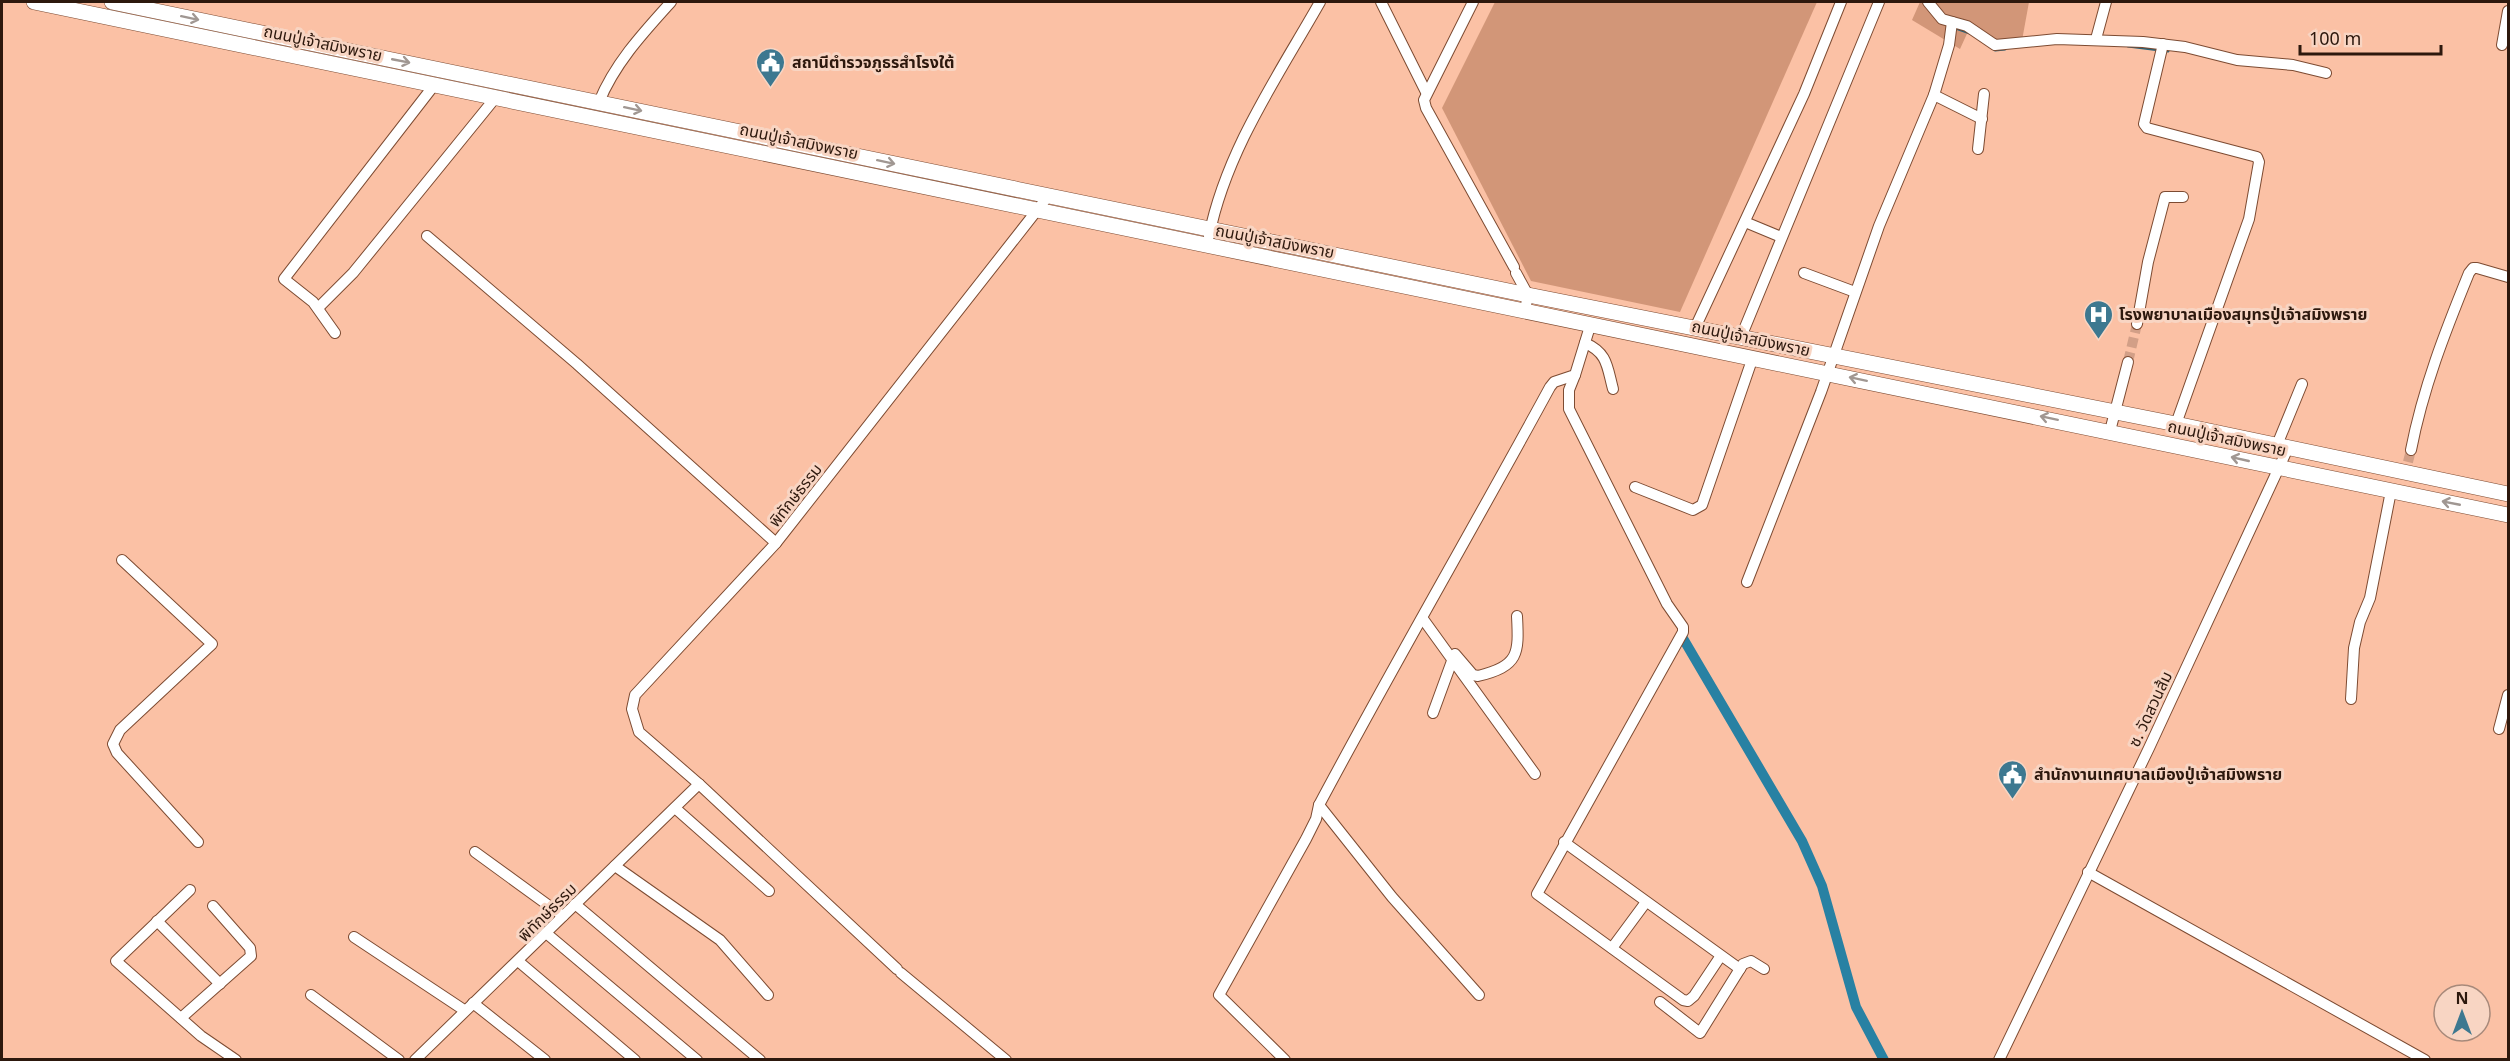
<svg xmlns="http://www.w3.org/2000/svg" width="2510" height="1061" viewBox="0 0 2510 1061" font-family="'Noto Sans','Noto Sans Thai',sans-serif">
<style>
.green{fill:#d29678}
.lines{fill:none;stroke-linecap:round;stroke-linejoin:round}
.stream{stroke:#2a6276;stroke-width:3}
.canal{stroke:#2881a3;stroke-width:10}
.minor-tunnel{stroke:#d29f87;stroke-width:10;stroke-dasharray:10 5;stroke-linecap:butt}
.minor-casing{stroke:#7d4b32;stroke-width:12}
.secondary-casing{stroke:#7d4b32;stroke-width:16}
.minor{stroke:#fff;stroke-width:10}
.secondary{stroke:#fff;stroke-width:15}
.oneway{stroke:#a09792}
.labels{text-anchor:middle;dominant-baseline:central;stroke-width:6;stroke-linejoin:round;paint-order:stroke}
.street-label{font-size:16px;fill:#2d180d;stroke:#f8d5c3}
.poi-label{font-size:16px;font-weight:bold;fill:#2d180d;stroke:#f8d5c3;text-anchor:start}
</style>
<rect width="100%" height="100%" fill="#fbc1a5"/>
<!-- green -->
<g class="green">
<path d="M1495,2H1817L1680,312L1531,281L1442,108Z"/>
<path d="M1920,2H2029L2021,46L1996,40L1970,27L1960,49L1912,20Z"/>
</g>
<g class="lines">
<!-- stream -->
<g class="stream">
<path d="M1953,27L1970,33"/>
<path d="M2128,46L2168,51"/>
<path d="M1992,47L1995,50L2005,49"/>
</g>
<!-- canal -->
<path class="canal" d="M1681,635L1802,841L1822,886L1856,1007L1884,1060"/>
<!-- minor-tunnel -->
<g class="minor-tunnel">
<path d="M2128,362L2137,324"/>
<path d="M2408,462L2411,450"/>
</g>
<defs>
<g id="minor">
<path d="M1381,2L1426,92"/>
<path d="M1473,2L1424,100L1426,108L1514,267"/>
<path d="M1928,2L1942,19L1967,26L1995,45L2057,39L2143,42L2185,47L2237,60L2293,65L2326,73"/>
<path d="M2096,39L2106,2"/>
<path d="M2163,44L2144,124L2147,128L2257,157L2259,162L2249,219L2176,424"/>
<path d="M2502,45L2508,11"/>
<path d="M1934,95L1949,45L1952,22"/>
<path d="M599,102C615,63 643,33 671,2"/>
<path d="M1978,149L1984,94"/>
<path d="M1745,222L1781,237"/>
<path d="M427,236L577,364L776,543"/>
<path d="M1209,236C1226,151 1278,76 1320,2"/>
<path d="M1516,273L1528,295L1525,310"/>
<path d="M1804,273L1855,292"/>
<path d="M318,308L353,273L496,97"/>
<path d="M2137,324L2148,262L2165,197H2183"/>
<path d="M1695,328L1804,94L1841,2"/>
<path d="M335,333L313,302L284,279L435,84"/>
<path d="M1741,337L1879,2"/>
<path d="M1585,343C1608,353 1607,367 1613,389"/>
<path d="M1575,375L1569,390V409L1667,604L1683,627V632L1537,894L1683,1000L1688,1001L1694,996L1720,957"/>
<path d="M2110,431L2128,362"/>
<path d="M2277,445L2302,384"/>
<path d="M2411,450C2423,388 2445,332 2469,273L2473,268H2477L2508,277"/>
<path d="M1635,487L1693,510L1702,505L1753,357"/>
<path d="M122,560L212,644L120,730L113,744L117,753L198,842"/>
<path d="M1747,582L1821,392L1879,226L1934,95L1982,119"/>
<path d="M1423,619L1535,774"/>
<path d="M1455,654L1473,675L1478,676C1519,666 1519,654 1517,616"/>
<path d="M2351,699L2354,648L2360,622L2370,598L2391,491"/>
<path d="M1433,713L1452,661"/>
<path d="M2499,729L2508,695"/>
<path d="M699,784L897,969"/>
<path d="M1319,805L1392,897L1479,995"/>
<path d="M675,808L769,891"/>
<path d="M1564,842L1740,969"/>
<path d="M475,852L563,916"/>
<path d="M615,866L720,940L768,995"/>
<path d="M2088,872L2425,1060"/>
<path d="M190,890L116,961L201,1036L236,1060"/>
<path d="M575,904L760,1060"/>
<path d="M157,921L220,984"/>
<path d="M546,933L697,1060"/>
<path d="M354,937L464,1010"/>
<path d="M1612,948L1646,902"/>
<path d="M518,961L635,1060"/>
<path d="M901,973L1006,1060"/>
<path d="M311,995L399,1060"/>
<path d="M1660,1002L1700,1033L1743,964L1751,961L1764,969"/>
<path d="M473,1003L545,1060"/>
<path d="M181,1018L251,956L250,948L213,906"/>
<path d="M415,1060L699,784L639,732L632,709L635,695L776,543L1049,195"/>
<path d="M1285,1060L1219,995L1306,839L1316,819L1319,805C1394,664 1474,527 1550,387L1554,382L1575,375L1591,323"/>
<path d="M1999,1060L2149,748L2288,448"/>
</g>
<g id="secondary">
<path d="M34,2L2508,515"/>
<path d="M112,2L1528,295L2176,424L2508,494"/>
</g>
</defs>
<!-- minor casing -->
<use href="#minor" class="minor-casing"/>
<!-- secondary casing -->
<use href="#secondary" class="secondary-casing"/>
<!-- minor -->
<use href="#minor" class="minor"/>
<!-- secondary -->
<use href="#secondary" class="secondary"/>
</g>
<!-- one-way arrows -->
<defs><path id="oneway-shaft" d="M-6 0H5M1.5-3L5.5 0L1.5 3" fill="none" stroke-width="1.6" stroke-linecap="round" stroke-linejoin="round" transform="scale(1.5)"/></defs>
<g class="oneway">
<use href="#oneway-shaft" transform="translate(190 18) rotate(12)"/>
<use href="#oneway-shaft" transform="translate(401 61) rotate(11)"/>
<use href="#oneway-shaft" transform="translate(633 109) rotate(12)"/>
<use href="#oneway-shaft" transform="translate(886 162) rotate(12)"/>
<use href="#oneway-shaft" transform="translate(1858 379) rotate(-168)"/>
<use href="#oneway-shaft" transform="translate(2049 418) rotate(-168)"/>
<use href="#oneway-shaft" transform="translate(2240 459) rotate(-167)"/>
<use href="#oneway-shaft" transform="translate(2451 503) rotate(-169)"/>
</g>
<!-- icons -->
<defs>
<symbol id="civic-pin" viewBox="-11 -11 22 30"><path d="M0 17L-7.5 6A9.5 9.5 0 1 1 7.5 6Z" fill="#3d7890" stroke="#f8d5c3"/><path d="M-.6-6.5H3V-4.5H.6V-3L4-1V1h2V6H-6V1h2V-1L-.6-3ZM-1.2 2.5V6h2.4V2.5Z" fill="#fff"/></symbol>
<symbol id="hospital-pin" viewBox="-11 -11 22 30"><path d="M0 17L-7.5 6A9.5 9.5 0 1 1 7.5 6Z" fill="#3d7890" stroke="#f8d5c3"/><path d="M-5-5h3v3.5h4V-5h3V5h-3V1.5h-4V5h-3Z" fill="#fff"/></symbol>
</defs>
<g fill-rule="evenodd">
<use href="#civic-pin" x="754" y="46" width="33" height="45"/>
<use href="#hospital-pin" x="2082" y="298" width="33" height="45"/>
<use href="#civic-pin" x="1996" y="758" width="33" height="45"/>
</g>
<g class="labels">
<!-- street labels -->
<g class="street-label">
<text transform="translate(323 43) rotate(12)">ถนนปู่เจ้าสมิงพราย</text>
<text transform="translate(799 141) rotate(12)">ถนนปู่เจ้าสมิงพราย</text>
<text transform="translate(1275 241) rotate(11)">ถนนปู่เจ้าสมิงพราย</text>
<text transform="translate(1751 338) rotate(12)">ถนนปู่เจ้าสมิงพราย</text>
<text transform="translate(2227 438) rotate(12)">ถนนปู่เจ้าสมิงพราย</text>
<text transform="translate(795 495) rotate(-52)">พิทักษ์ธรรม</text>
<text transform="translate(2150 709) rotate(-65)">ซ. วัดสวนส้ม</text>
<text transform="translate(547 912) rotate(-45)">พิทักษ์ธรรม</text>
</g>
<!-- poi labels -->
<g class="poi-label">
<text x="792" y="62">สถานีตำรวจภูธรสำโรงใต้</text>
<text x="2119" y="314">โรงพยาบาลเมืองสมุทรปู่เจ้าสมิงพราย</text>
<text x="2034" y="774">สำนักงานเทศบาลเมืองปู่เจ้าสมิงพราย</text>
</g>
</g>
<!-- border -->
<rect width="2510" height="1061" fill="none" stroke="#2d180d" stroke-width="6"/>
<!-- north arrow -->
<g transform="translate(2462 1013)"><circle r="28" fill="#f8d5c3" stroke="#a7897a" stroke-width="1.5"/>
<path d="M0-4.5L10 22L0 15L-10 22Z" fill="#3d7890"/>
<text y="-9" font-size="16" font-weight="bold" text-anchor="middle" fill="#2d180d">N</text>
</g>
<!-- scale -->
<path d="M2300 45v9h141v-9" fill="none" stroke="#2d180d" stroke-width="3"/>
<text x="2309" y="45" font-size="18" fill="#2d180d" stroke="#f8d5c3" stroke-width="4.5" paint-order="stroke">100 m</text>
</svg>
